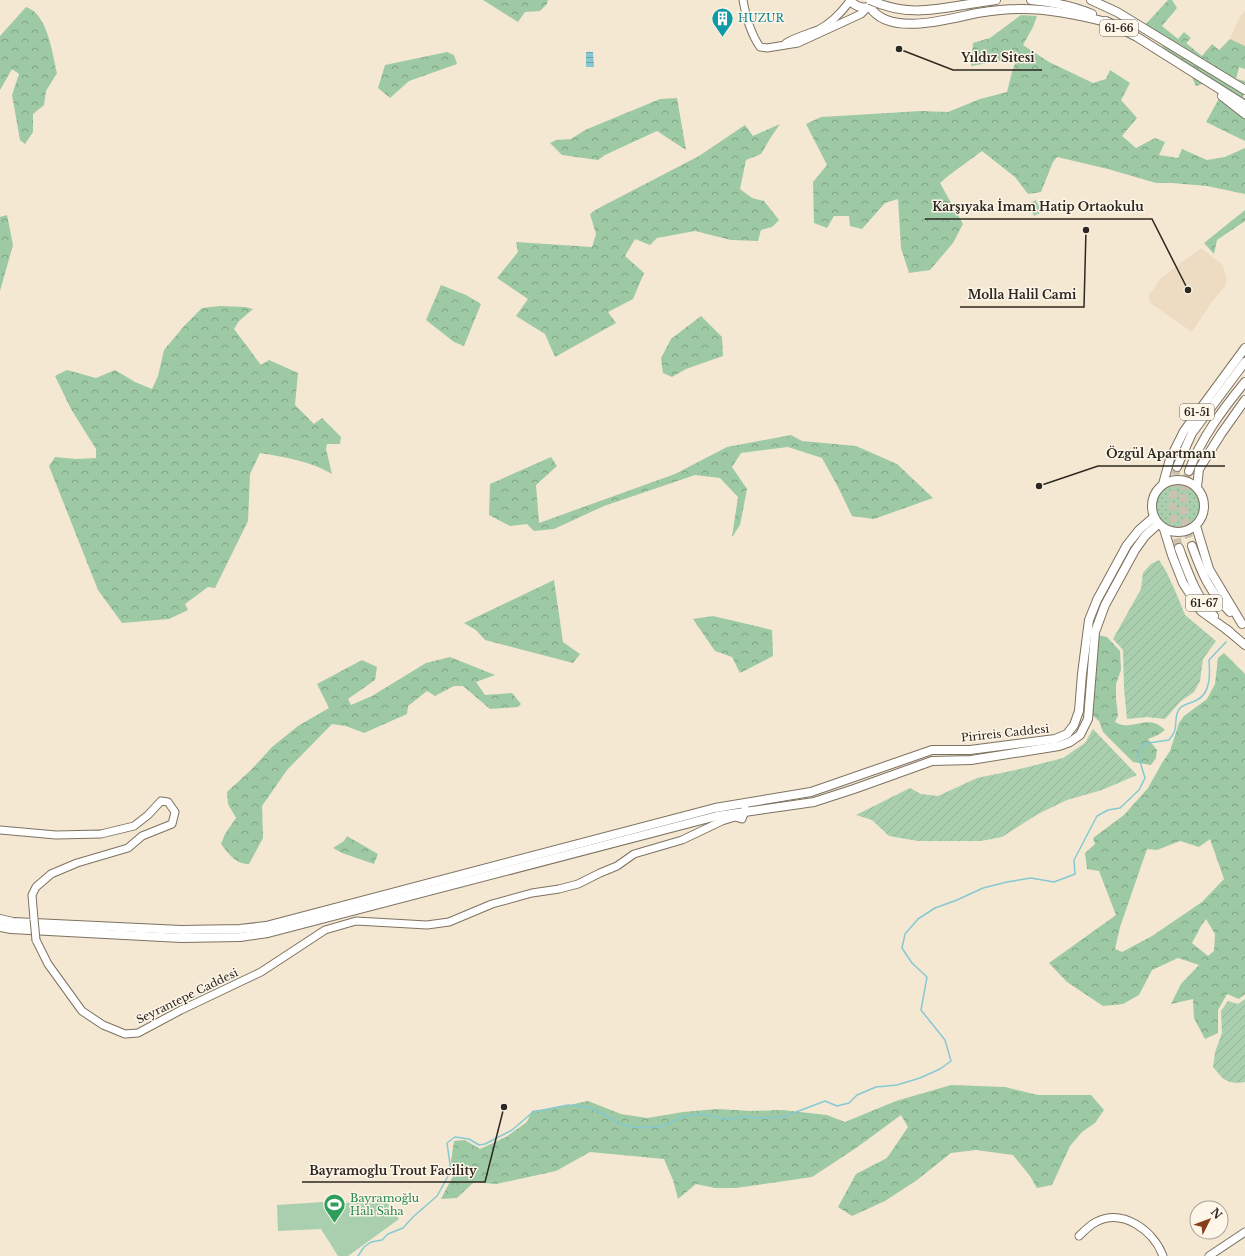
<svg xmlns="http://www.w3.org/2000/svg" width="1245" height="1256" viewBox="0 0 1245 1256" font-family="'Libre Baskerville',serif">
<style>
.built{fill:#eddcc2}
.forest{fill:url(#forest-crowns);fill-rule:evenodd}
.park{fill:url(#park-dots)}
.garden{fill:url(#garden-furrows)}
.pitch{fill:#a9cfae}
.water{fill:url(#water-rules)}
.lines{fill:none;stroke-linecap:round;stroke-linejoin:round}
.stream{stroke:#86c9d3;stroke-width:1.5}
.primary-tunnel{stroke:#ccc1af;stroke-width:8;stroke-dasharray:8 4;stroke-linecap:butt}
.tertiary-casing{stroke:#7d7260;stroke-width:9}
.secondary-casing{stroke:#7d7260;stroke-width:10}
.primary-casing{stroke:#7d7260;stroke-width:10}
.tertiary{stroke:#fff;stroke-width:7}
.secondary{stroke:#fff;stroke-width:8}
.primary{stroke:#fff;stroke-width:8}
.tertiary-bridge-casing{stroke:#7d7260;stroke-width:9;stroke-linecap:butt}
.primary-bridge-casing{stroke:#7d7260;stroke-width:10;stroke-linecap:butt}
.tertiary-bridge{stroke:#fff;stroke-width:7}
.primary-bridge{stroke:#fff;stroke-width:8}
.labels{text-anchor:middle;dominant-baseline:central;stroke-width:3;stroke-linejoin:round;paint-order:stroke}
.shield{fill:#fdf6e9;stroke:#6b655c;stroke-width:1}
.shield-label{font-size:10px;font-weight:bold;fill:#2c2720}
.culture-label{font-size:11px;fill:#0d838f;stroke:#fdf6e9;text-anchor:start}
.street-label{font-size:11px;fill:#2c2720;stroke:#fdf6e9}
.leisure-label{font-size:11px;fill:#27864d;stroke:#fdf6e9;text-anchor:start}
.leader{fill:none;stroke:#2c2720;stroke-width:1.5}
.callout-dot{fill:#2c2720;stroke:#fdf6e9;stroke-width:1.5}
.callout-label{font-size:12px;text-anchor:middle;font-weight:bold;fill:#2c2720;stroke:#fdf6e9;stroke-width:3;stroke-linejoin:round;paint-order:stroke}
</style>
<defs>
<pattern id="forest-crowns" width="20" height="18" patternUnits="userSpaceOnUse"><rect width="20" height="18" fill="#9dc9a4"/><path d="M2 6a3 3 0 1 1 6 0M12 15a3 3 0 1 1 6 0" fill="none" stroke="#80a385"/></pattern>
<pattern id="park-dots" width="8" height="8" patternUnits="userSpaceOnUse"><rect width="8" height="8" fill="#a9cfae"/><path d="M2 2h.1M6 6h.1" fill="none" stroke="#92b295" stroke-width="1.8" stroke-linecap="round"/></pattern>
<pattern id="garden-furrows" width="10" height="10" patternUnits="userSpaceOnUse"><rect width="10" height="10" fill="#a9cfae"/><path d="M-1 1l2-2M0 10L10 0M9 11l2-2" fill="none" stroke="#92b295"/></pattern>
<pattern id="water-rules" width="6" height="5" patternUnits="userSpaceOnUse"><rect width="6" height="5" fill="#86c9d3"/><path d="M0 2.5h6" fill="none" stroke="#6ea3ab"/></pattern>
</defs>
<rect width="100%" height="100%" fill="#f4e8d3"/>
<!-- built -->
<g class="built">
<path d="M1245,11V46L1230,39L1239,18Z"/>
<path d="M1201,248L1223,265L1227,280L1225,286L1211,303L1192,332L1149,302V295L1161,278Z"/>
</g>
<!-- forest -->
<g class="forest">
<path d="M483,0H548L547,4L540,11L525,12L518,22Z"/>
<path d="M1168,0H1172L1177,8L1162,26L1178,39L1184,32L1191,38L1186,43L1202,56L1212,44L1219,50L1230,39L1245,46V69L1239,67L1236,79L1245,81L1243,98H1245V141L1206,122L1221,95L1206,83L1196,86L1190,73L1164,48L1145,25Z"/>
<path d="M26,7C48,14 52,53 57,73L46,91L44,105L33,114V132L25,144L20,140L12,95L19,74L12,69L0,90V36Z"/>
<path d="M1021,15L1037,16L1033,27L1023,45L1049,62L1093,83L1106,79L1110,70L1130,83L1121,100L1137,118L1122,136L1136,148L1155,138L1165,142L1159,155L1178,158L1182,149L1207,160L1225,157L1245,148V194L1207,186L1172,183H1156L1108,169L1057,157L1053,162L1041,192L1028,194L1015,177L982,151L948,176L940,183L963,224L953,243L930,270L909,273L901,248L898,199L885,203L862,229L850,226L849,216H834L827,228L814,223L813,182L827,165L806,124L821,117L921,111L948,112L980,99L1007,92L1012,72L1017,58L971,66L973,43L990,38Z"/>
<path d="M447,52L454,55L457,64L409,81L390,98L378,88L385,65Z"/>
<path d="M677,98L686,150L657,131L605,155L598,160L562,155L550,143L556,140L571,139L585,130L660,99Z"/>
<path d="M780,124L771,137L761,154L746,160L740,189L752,198L764,201L779,220L772,227L761,230L758,241L731,240L695,231L657,238L650,245L635,239L625,256L644,273L633,299L608,312L616,323L555,357L545,334L516,316L528,299L497,278L518,252L516,242L592,247L596,234L590,214L597,209L699,156L745,125L753,136Z"/>
<path d="M1245,210V221L1217,240L1214,254L1204,243Z"/>
<path d="M7,215L13,245L0,291V217Z"/>
<path d="M441,285L466,295L481,304L464,346L454,342L426,320Z"/>
<path d="M220,306L245,307L253,309L239,321L234,329L261,365L269,360L298,373L295,405L314,424L322,418L341,437L340,444H327L326,449L332,474C310,461 285,457 260,453L250,474L248,521L215,588L208,587L185,604L188,610L169,619L122,623L98,590L49,466L55,457L76,459L96,458V449L71,409L55,376L67,370L96,378L115,370L135,382L152,389L158,376L164,350L185,325L202,308Z"/>
<path d="M701,316L722,337L723,356L686,369L672,377L663,373L661,358L671,339Z"/>
<path d="M791,435L802,441L856,446L897,464L933,498L874,519L852,516L838,487L822,458L788,447L741,453L732,467L747,489L740,525L732,537L738,497L720,478L695,475L604,506L554,529L534,531L527,524L510,526L489,515L490,484L551,457L557,466L536,485L539,523L675,474L727,447Z"/>
<path d="M554,580L563,642L580,654L573,663L485,640L476,630L464,623Z"/>
<path d="M713,616L772,630L773,656L740,673L732,657L715,651L693,619Z"/>
<path d="M1098,635L1107,637L1120,651L1121,670L1116,684V699L1118,715L1115,722C1133,733 1146,712 1165,730L1158,735L1148,739L1157,750L1156,758L1151,765L1133,762L1103,732L1099,721L1092,715Z"/>
<path d="M1224,653L1245,674V994L1239,999L1227,994L1218,1010V1033L1205,1039L1194,1018L1193,999L1171,1004L1181,984L1199,965L1178,958L1152,970L1139,995L1123,1004L1103,1006L1067,982L1049,963L1116,915L1099,871L1087,869L1085,853L1095,844L1093,838L1124,815L1148,788L1162,763L1170,751L1179,723L1184,716L1207,699L1215,684L1218,658ZM1210,839L1224,879L1202,902L1152,936L1122,952L1115,949L1120,927L1147,849L1157,850L1180,841L1199,847ZM1206,919L1215,934L1214,951L1208,956L1192,943L1201,926Z"/>
<path d="M450,657L495,675L476,682L485,695L512,693L521,704L518,707L490,709L463,686H454L435,696L427,691L408,706L407,714L364,733L346,726L332,724L287,770L262,806L263,838L249,864C235,864 229,854 221,844L225,834L236,818L228,804L227,792L252,769L272,747L298,726L329,708L317,684L362,660L377,667L375,680L348,699L351,705L372,696L426,663Z"/>
<path d="M347,836L378,854L374,864L342,853L333,848L344,841Z"/>
<path d="M951,1085L1005,1087L1038,1095H1091L1104,1110L1095,1123L1082,1132L1070,1146L1052,1185L1037,1188L1030,1176L1013,1155L976,1150L951,1153L917,1180L885,1201L852,1216L838,1207L856,1174L887,1158L908,1127L901,1115L856,1148L812,1177L736,1188H715L696,1184L678,1199L673,1180L664,1159L590,1152L556,1171L496,1184L474,1182L457,1198L441,1199L454,1174L451,1161L454,1141L465,1140L480,1149L506,1137L527,1122L532,1111L560,1107L588,1101L621,1114L647,1118L683,1112L717,1109L751,1111L782,1110L827,1115L845,1122L896,1101Z"/>
</g>
<!-- park -->
<circle class="park" cx="1178" cy="506" r="25"/>
<!-- garden -->
<g class="garden">
<path d="M1159,560L1166,571L1177,595L1185,615L1216,641L1203,659L1200,681L1194,692L1181,701L1165,719L1147,717L1127,719L1124,688L1123,650L1113,639L1141,589L1143,573L1151,564Z"/>
<path d="M1093,729L1137,775L1102,790L1067,800L1038,814L1002,837L981,841H918L889,836L872,820L856,815L910,788L921,794L938,796L977,778L1020,769L1063,758L1085,743Z"/>
<path d="M1245,999V1082C1227,1085 1224,1080 1213,1067L1215,1052L1222,1033L1221,1011L1228,1001L1238,1004Z"/>
</g>
<!-- pitch -->
<g class="pitch">
<path d="M1036,200L1042,212L1034,216L1028,204Z"/>
<path d="M381,1194L399,1219L348,1256H338L321,1229L278,1231L277,1205L323,1202C334,1212 351,1201 363,1195L367,1203Z"/>
</g>
<!-- water -->
<path class="water" d="M586,52H593L594,67H586Z"/>
<g class="lines">
<!-- stream -->
<path class="stream" d="M358,1256L364,1247L371,1242L382,1240L388,1234L403,1228L413,1217L437,1196L451,1171L447,1143L455,1137L469,1139L479,1145L485,1144L512,1130L533,1112L568,1105L587,1107L603,1114L620,1124L639,1128L664,1126L682,1117L701,1114L725,1119L745,1117L766,1118L783,1117L825,1101L837,1106L849,1103L857,1095L876,1087L897,1085L920,1078L940,1069L951,1061L945,1040L921,1010L927,977L912,963L902,948L905,934L918,919L935,908L957,900L983,888L1007,882L1031,878L1054,882L1075,874L1074,860L1097,816L1108,810L1120,808L1139,790L1145,778L1138,755L1142,746L1148,743L1169,740C1171,737 1175,733 1175,729C1177,722 1174,715 1180,708C1185,704 1191,703 1197,700C1211,693 1210,673 1209,660L1226,642"/>
<!-- primary-tunnel -->
<g class="primary-tunnel">
<path d="M1177,467C1170,498 1172,518 1179,548"/>
<path d="M1189,471C1183,485 1182,506 1185,521C1186,529 1189,538 1192,546"/>
</g>
<defs>
<g id="tertiary">
<path d="M743,0C746,17 750,33 760,47L767,48L798,43L861,14L867,8"/>
<path d="M786,43C796,37 807,34 818,30C832,23 841,13 850,1"/>
<path d="M0,830L56,835L101,834L134,826L148,815L161,801L168,802L175,812L172,824L142,836L128,848L77,863L51,874L36,887L32,895L34,919"/>
<path d="M36,940L48,964L82,1011L103,1025L125,1034L138,1033L181,1010L261,972L325,930L356,921L427,925L449,922L492,904L532,893L559,889L578,884L600,873L617,866L634,854L682,840L722,821L735,817L742,819L745,811V808"/>
<path d="M1079,1236C1084,1231 1090,1225 1096,1222C1123,1208 1154,1231 1163,1256"/>
<path d="M1209,1256L1245,1232"/>
</g>
<g id="secondary">
<circle cx="1178" cy="506" r="26"/>
<path d="M0,919L13,922L181,930L240,929L266,926L715,808L811,792L932,750H970L1055,739L1067,734L1074,725L1079,711L1082,674L1089,620L1097,600L1127,545L1139,530L1154,517"/>
<path d="M0,927L11,929L181,938L240,937L268,933L717,816L814,802L854,789L932,761L971,760L1059,746L1070,742L1080,735L1088,719L1095,632L1105,605L1135,550L1145,536L1158,524"/>
</g>
<g id="primary">
<path d="M850,0C856,8 866,10 875,4"/>
<path d="M1031,0C1053,2 1071,5 1092,14"/>
<path d="M1091,0L1117,12L1245,90"/>
<path d="M963,5L996,0"/>
<path d="M870,7C889,37 948,19 977,13C990,11 1004,9 1017,9C1048,8 1080,15 1110,23"/>
<path d="M1106,21L1137,37L1245,105"/>
<path d="M1222,96L1245,114"/>
<path d="M1177,467L1192,433L1245,362"/>
<path d="M1189,471C1201,438 1223,409 1245,382"/>
<path d="M1163,484L1170,459L1184,431L1245,348"/>
<path d="M1197,487L1199,469L1221,434L1245,400"/>
<path d="M1196,526L1209,569L1242,624"/>
<path d="M1164,529L1172,555L1183,583L1201,611L1230,632"/>
<path d="M1192,546C1202,574 1209,591 1230,612"/>
<path d="M1179,548C1188,572 1196,597 1214,616"/>
<path d="M1226,629L1245,645"/>
</g>
</defs>
<!-- tertiary casing -->
<use href="#tertiary" class="tertiary-casing"/>
<!-- secondary casing -->
<use href="#secondary" class="secondary-casing"/>
<!-- primary casing -->
<use href="#primary" class="primary-casing"/>
<!-- tertiary -->
<use href="#tertiary" class="tertiary"/>
<!-- secondary -->
<use href="#secondary" class="secondary"/>
<!-- primary -->
<use href="#primary" class="primary"/>
<defs>
<path id="tertiary-bridge" d="M34,919L36,940"/>
<path id="primary-bridge" d="M870,0C903,15 929,11 963,5"/>
</defs>
<!-- tertiary-bridge casing -->
<use href="#tertiary-bridge" class="tertiary-bridge-casing"/>
<!-- primary-bridge casing -->
<use href="#primary-bridge" class="primary-bridge-casing"/>
<!-- tertiary-bridge -->
<use href="#tertiary-bridge" class="tertiary-bridge"/>
<!-- primary-bridge -->
<use href="#primary-bridge" class="primary-bridge"/>
</g>
<!-- icons -->
<defs>
<symbol id="building-pin" viewBox="-11 -11 22 30"><path d="M0 17L-7.5 6A9.5 9.5 0 1 1 7.5 6Z" fill="#0f9aa8" stroke="#fdf6e9"/><path d="M-4-6H4V6H1V3H-1V6H-4ZM-2.5-4.3h1.7v1.8h-1.7ZM.8-4.3h1.7v1.8H.8ZM-2.5-1h1.7V.8h-1.7ZM.8-1h1.7V.8H.8Z" fill="#fff"/></symbol>
<symbol id="stadium-pin" viewBox="-11 -11 22 30"><path d="M0 17L-7.5 6A9.5 9.5 0 1 1 7.5 6Z" fill="#2e9e5b" stroke="#fdf6e9"/><path d="M0-5a6.5 5 0 1 0 0 10a6.5 5 0 1 0 0-10ZM-3.5-1.8h7v3.6h-7Z" fill="#fff"/></symbol>
</defs>
<g fill-rule="evenodd">
<use href="#building-pin" x="710" y="6" width="25" height="34"/>
<use href="#stadium-pin" x="322" y="1192" width="25" height="34"/>
</g>
<g class="labels">
<!-- shield labels -->
<g class="shield">
<rect x="1100" y="20" width="38" height="16" rx="3"/>
<rect x="1180" y="404" width="34" height="16" rx="3"/>
<rect x="1186" y="595" width="36" height="16" rx="3"/>
</g>
<g class="shield-label">
<text x="1119" y="28">61-66</text>
<text x="1197" y="412">61-51</text>
<text x="1204" y="603">61-67</text>
</g>
<!-- culture labels -->
<g class="culture-label">
<text x="738" y="18">HUZUR</text>
</g>
<!-- street labels -->
<g class="street-label">
<text transform="translate(1005 733) rotate(-6)">Pirireis Caddesi</text>
<text transform="translate(187 996) rotate(-26)">Seyrantepe Caddesi</text>
</g>
<!-- leisure labels -->
<g class="leisure-label">
<text x="350" y="1198">Bayramoğlu<tspan x="350" dy="13">Halı Saha</tspan></text>
</g>
</g>
<!-- callouts -->
<path class="leader" d="M899 49L953 70H1042M1188 290L1152 219H925M1086 230L1084 307H960M1039 486L1098 466H1225M504 1107L485 1182H302"/>
<g class="callout-dot">
<circle cx="899" cy="49" r="4"/>
<circle cx="1188" cy="290" r="4"/>
<circle cx="1086" cy="230" r="4"/>
<circle cx="1039" cy="486" r="4"/>
<circle cx="504" cy="1107" r="4"/>
</g>
<g class="callout-label">
<text x="998" y="62">Yıldız Sitesi</text>
<text x="1038" y="211">Karşıyaka İmam Hatip Ortaokulu</text>
<text x="1022" y="299">Molla Halil Cami</text>
<text x="1161" y="458">Özgül Apartmanı</text>
<text x="393" y="1175">Bayramoglu Trout Facility</text>
</g>
<!-- north arrow -->
<g transform="translate(1209 1220) rotate(48)"><circle r="19" fill="#fdf6e9" stroke="#a9a399"/>
<path d="M0-3L7 15L0 10L-7 15Z" fill="#853f19"/>
<text y="-6" font-size="11" font-weight="bold" text-anchor="middle" fill="#2c2720">N</text>
</g>
</svg>
